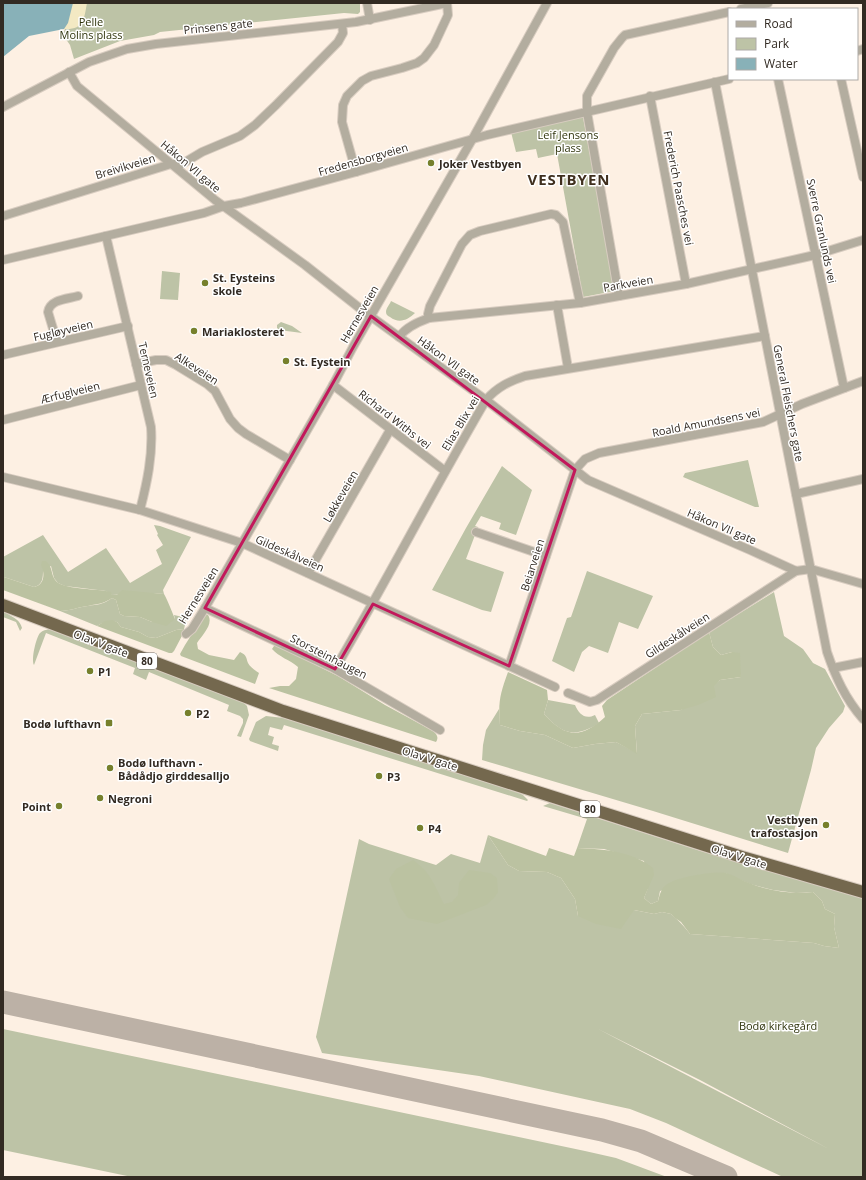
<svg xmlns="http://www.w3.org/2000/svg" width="866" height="1180" viewBox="0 0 866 1180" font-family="'Open Sans',sans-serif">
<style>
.green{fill:#bdc3a6;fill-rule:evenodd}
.forest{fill:#bbc2a1}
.sand{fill:#f3e9c3}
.water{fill:#88b1b8}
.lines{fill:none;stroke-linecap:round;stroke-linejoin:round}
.taxiway{stroke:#bcb1a6;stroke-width:23}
.minor-casing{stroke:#d8ccc0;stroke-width:10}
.trunk-casing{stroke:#d8ccc0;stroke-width:14}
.minor{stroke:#b3ad9f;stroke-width:8}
.trunk{stroke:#74684e;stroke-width:12}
.marked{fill:none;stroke:#c2185b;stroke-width:3;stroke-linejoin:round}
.poi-dot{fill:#76802c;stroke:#fff;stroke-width:1.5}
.labels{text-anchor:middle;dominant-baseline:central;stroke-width:3;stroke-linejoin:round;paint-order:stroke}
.shield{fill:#fff;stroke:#706a64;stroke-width:1}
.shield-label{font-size:10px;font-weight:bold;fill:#322a22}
.park-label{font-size:11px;fill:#30350d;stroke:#fff}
.street-label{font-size:11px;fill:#322a22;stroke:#fff}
.poi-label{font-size:11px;font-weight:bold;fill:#322a22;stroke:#fff;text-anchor:start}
.district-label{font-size:15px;font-weight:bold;letter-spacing:1px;fill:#3f2f1e;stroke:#fff}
</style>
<rect width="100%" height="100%" fill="#fdf0e3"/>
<!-- green -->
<g class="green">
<path d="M73,3H360V12L358,14L344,13L160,32L154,35L120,41L74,59L70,45L63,35Z"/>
<path d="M583,117L615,291L583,297L557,154L538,158L536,149L516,152L511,132Z"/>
<path d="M162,271L180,273L178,300L160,299Z"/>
<path d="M391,301L415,313C408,320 399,324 390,317C388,316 386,315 386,312C386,308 390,304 391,301Z"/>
<path d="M281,322L292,326L302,333L279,330L277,328V325Z"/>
<path d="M748,460L759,507H755L683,477L685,473Z"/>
<path d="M502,466L532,490L516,535L499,529L501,523L481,516L475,526L478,527L466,559L504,572L491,612L482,610L432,590L466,528Z"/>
<path d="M154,525L160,526L191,537L163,590L164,594L151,593L112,595L106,591L65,586L58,583L54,578L51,566L43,570C43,577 43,585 34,587L4,577L3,575V557L43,535L68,572L106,548L130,583L162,564L156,550L163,545L157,535L158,534Z"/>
<path d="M587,571L653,596L638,629L619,622L608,653L589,646L582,652L574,672L552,661L567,618L571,617Z"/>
<path d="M774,592L784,636L803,649L813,663L825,669L845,706L843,712L829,728L816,748L811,770L788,853L653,811L482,760L483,745L486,730L499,709L500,725L520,731L545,735L573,748L595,744L616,742L637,753L635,726L642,714L681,710L720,680L741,677L732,652L721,655L713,647L709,632Z"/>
<path d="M112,598L116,600L120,614L124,616L140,617L152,622L175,619L174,615L183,617L186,621L184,629L176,630L156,638L148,637L139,632L121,627L117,622C110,620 103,622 97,626L60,611C70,611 78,607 88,606C99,604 102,605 112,598Z"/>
<path d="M3,610L8,612V614C14,618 20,620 22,628L20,631L16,622L3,617Z"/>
<path d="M49,629H54L243,702L247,706L249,715L241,737L237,736L243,723V719L240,716L227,711L229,705L149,672L146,680L133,674L135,668L46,633L34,665C31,659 36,638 40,633C43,630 46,630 49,629Z"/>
<path d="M548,700L575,705C579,714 585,720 595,715L599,723C595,726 592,727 588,729C568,738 557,728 544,714Z"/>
<path d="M266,716L284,718L516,791L523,795L528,800L527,801L284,725L282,730L270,727L268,735L274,737L272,744L279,746L278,751L250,741L249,739L256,722Z"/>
<path d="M550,803L704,852L863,896V1177H783L666,1123L630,1109L479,1076L322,1053L316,1037L359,839L369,844L436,865L451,854L480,863L488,835L508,865L519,871L547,872L561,878L575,899L578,916L634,910L654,914L662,912L671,914C679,921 683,925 690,934L814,943L824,946L839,948L834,927L835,914L825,909L822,901L813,892L796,893L773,890L750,884L725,873L660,891L658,901L651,904L644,898L648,888L644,861L604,849L577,848L587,819L543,806ZM598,1029L700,1080L829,1149Z"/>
<path d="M3,1029L585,1151L616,1158L667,1177H132L3,1150Z"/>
</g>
<!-- forest -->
<g class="forest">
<path d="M42,561H46C54,569 50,574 56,581C63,589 95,589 106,591L111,592L112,595H117L122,590L164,594C167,599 173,614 175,619L166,626L152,622L140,617L124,616L120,614L116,600L112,598C101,605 100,603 88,606C78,607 70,611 60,611L3,590V575L4,577L34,587C45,585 45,573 41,565Z"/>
<path d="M204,615H208C214,624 202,635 197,643L198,649L209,655L234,660L240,652C247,655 246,658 248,663C250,667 256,671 259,673L255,684L181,656L180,654L185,645Z"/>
<path d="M112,620L117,622L121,627L139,632L148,637L156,638L176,630L184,629V632L174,651L172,653H169L97,626L105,621Z"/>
<path d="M709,632L713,647L721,655L732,652L740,653L741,677L720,680L714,686L716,697L698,705L681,710L642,714L635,726L637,754L616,742L595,744L573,748L545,735L520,731L500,725C498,702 500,694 508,672L547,690L548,700L544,714C566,738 581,739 605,717L602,706L607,700Z"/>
<path d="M274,646H277L338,676L385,705L433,731C437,734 439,738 436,742L269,688L280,686H289L296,679L298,667C290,660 279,657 272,649Z"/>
<path d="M488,835L546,856L549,848L574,856L577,848C603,849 632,851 653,868L654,875L644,898L651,904L658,901C660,894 661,887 669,883C680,877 714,871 726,873C734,875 741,880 749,883C769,891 792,894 813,892L822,901L825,909L835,914L834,927L839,948L824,946L814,943L690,934L681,922L675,918L671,914L662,912L654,914L634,910L621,929L596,924L578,916L575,899L561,878L547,872L519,871L508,865Z"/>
<path d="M413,860C432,874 434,885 444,904L452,902L458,895L459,883L469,870L490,873L497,878L498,892L494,898L486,905L437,924L408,918L400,907L389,879L396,869Z"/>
</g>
<!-- sand -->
<path class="sand" d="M67,3H87C84,19 84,30 64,29L63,21Z"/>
<!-- water -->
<path class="water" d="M3,3H73L68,23L64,29L29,36L3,57Z"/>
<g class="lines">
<!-- taxiway -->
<path class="taxiway" d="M3,1002L602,1130L641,1141L726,1177"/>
<defs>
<g id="minor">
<path d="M367,3L370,20"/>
<path d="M741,9L768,3"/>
<path d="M857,51L863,49"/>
<path d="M69,72L77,86L215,200L305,265L362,310L486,400L588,480L750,550L796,571L811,569L863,584"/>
<path d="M778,79L844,388"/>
<path d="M841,79L863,177"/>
<path d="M715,82L827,652C836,678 845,698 863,719"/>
<path d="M650,96L686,284"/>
<path d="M3,107L89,62L127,49L156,44L356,22L447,3"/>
<path d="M356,172L342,122L343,105L347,96L362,81L371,76L402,68L417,63L424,58L434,45L448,15L447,3"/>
<path d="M3,216L171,164H182L202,152L240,136L255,125L276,105L338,42L343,33L342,24"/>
<path d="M106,236L151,427C153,455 147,483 140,510"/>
<path d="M3,260L204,213L224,206L241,203L356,172L487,135L729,79"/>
<path d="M619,296L587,112V96L614,48L622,38L625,35L729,12"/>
<path d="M557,305L568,368"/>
<path d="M429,318L428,314L430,306L462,244L470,235L480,231L551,214L556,215L563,222L580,303"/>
<path d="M399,337C406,327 418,322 429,318L580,303L686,284L815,255L863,240"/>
<path d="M57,342L48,312C50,299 68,299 78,296"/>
<path d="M3,355L128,326"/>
<path d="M136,364L156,360H166L176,365L207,384L215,391L230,419L238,428L246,434L290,460"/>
<path d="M333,385L445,471"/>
<path d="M3,420L141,385"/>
<path d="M3,477L140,510L242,543L555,687"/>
<path d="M796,494L863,479"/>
<path d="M476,532L546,556"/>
<path d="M308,573L390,430"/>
<path d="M205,608L335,669L440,730"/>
<path d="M186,634L192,629L205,608L333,385L353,347L473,138L547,3"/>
<path d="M509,666L575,470L585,459L599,453L763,422L802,404L863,381"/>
<path d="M833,668L863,662"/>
<path d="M335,669C387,580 434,489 486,400C497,387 510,381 525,376L765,336"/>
<path d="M568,693L590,702L597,700L796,571"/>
</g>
<path id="trunk" d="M3,605L283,711L742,857L863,892"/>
</defs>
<!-- minor casing -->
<use href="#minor" class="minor-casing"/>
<!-- trunk casing -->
<use href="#trunk" class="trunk-casing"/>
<!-- minor -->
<use href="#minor" class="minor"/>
<!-- trunk -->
<use href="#trunk" class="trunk"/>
</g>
<!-- marked area -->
<path class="marked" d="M371,316L575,470L509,666L373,604L335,669L205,608Z"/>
<!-- markers -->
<g class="poi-dot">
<circle cx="431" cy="163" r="4"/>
<circle cx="205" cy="283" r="4"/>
<circle cx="194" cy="331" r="4"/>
<circle cx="286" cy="361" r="4"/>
<circle cx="90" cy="671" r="4"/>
<circle cx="188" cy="713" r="4"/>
<rect x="105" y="719" width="8" height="8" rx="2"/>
<circle cx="110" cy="768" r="4"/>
<circle cx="379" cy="776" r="4"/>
<circle cx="100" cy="798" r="4"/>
<circle cx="59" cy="806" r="4"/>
<circle cx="826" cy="825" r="4"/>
<circle cx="420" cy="828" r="4"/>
</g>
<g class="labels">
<!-- shield labels -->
<g class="shield">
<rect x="137" y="653" width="20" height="16" rx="3"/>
<rect x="580" y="801" width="20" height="16" rx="3"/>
</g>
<g class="shield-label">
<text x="147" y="661">80</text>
<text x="590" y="809">80</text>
</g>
<!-- park labels -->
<g class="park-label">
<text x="91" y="21">Pelle<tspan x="91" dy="13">Molins plass</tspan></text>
<text x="568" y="134">Leif Jensons<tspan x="568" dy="13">plass</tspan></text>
<text x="778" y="1025">Bodø kirkegård</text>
</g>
<!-- street labels -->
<g class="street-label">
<text transform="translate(218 26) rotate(-6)">Prinsens gate</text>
<text transform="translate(363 159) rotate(-16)">Fredensborgveien</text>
<text transform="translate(125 166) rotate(-17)">Breivikveien</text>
<text transform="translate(191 166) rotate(40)">Håkon VII gate</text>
<text transform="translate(679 188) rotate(79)">Frederich Paasches vei</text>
<text transform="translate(822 231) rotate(78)">Sverre Granlunds vei</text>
<text transform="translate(628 283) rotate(-10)">Parkveien</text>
<text transform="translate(359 314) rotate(-60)">Hernesveien</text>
<text transform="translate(63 330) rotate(-13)">Fugløyveien</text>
<text transform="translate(449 360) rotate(36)">Håkon VII gate</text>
<text transform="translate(197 368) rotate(33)">Alkeveien</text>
<text transform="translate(149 370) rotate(77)">Terneveien</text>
<text transform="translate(70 392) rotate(-14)">Ærfuglveien</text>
<text transform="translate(789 403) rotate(79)">General Fleischers gate</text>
<text transform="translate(395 419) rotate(38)">Richard Withs vei</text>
<text transform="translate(706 422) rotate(-11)">Roald Amundsens vei</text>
<text transform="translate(460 423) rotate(-59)">Elias Blix vei</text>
<text transform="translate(340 496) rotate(-60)">Løkkeveien</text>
<text transform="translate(722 526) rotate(23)">Håkon VII gate</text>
<text transform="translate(290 553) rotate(24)">Gildeskålveien</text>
<text transform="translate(532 565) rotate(-72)">Beiarveien</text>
<text transform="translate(198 595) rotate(-58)">Hernesveien</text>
<text transform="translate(677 635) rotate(-33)">Gildeskålveien</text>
<text transform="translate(101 643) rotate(21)">Olav V gate</text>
<text transform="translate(329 656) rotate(27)">Storsteinhaugen</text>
<text transform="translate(430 758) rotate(17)">Olav V gate</text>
<text transform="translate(739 856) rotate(17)">Olav V gate</text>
</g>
<!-- poi labels -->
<g class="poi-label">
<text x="439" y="163">Joker Vestbyen</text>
<text x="213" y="277">St. Eysteins<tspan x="213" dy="13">skole</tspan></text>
<text x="202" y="331">Mariaklosteret</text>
<text x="294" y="361">St. Eystein</text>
<text x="98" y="671">P1</text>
<text x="196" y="713">P2</text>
<text x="101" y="723" text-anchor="end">Bodø lufthavn</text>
<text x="118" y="762">Bodø lufthavn -<tspan x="118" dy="13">Bådådjo girddesalljo</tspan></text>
<text x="387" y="776">P3</text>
<text x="108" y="798">Negroni</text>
<text x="51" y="806" text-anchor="end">Point</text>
<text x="818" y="819" text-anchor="end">Vestbyen<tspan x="818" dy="13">trafostasjon</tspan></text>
<text x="428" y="828">P4</text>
</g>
<!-- district labels -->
<g class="district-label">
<text x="569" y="179">VESTBYEN</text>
</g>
</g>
<!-- border -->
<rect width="866" height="1180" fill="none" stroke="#322a22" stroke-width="8"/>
<!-- legend -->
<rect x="728" y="8" width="130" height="72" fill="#ffffff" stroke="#adaaa7"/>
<rect x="736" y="21" width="20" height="6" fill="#b3ad9f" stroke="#adaaa7"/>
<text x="764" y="28" font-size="12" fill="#322a22">Road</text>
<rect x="736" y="38" width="20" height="12" fill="#bdc3a6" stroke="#adaaa7"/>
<text x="764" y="48" font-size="12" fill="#322a22">Park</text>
<rect x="736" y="58" width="20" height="12" fill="#88b1b8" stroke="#adaaa7"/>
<text x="764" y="68" font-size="12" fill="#322a22">Water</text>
</svg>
